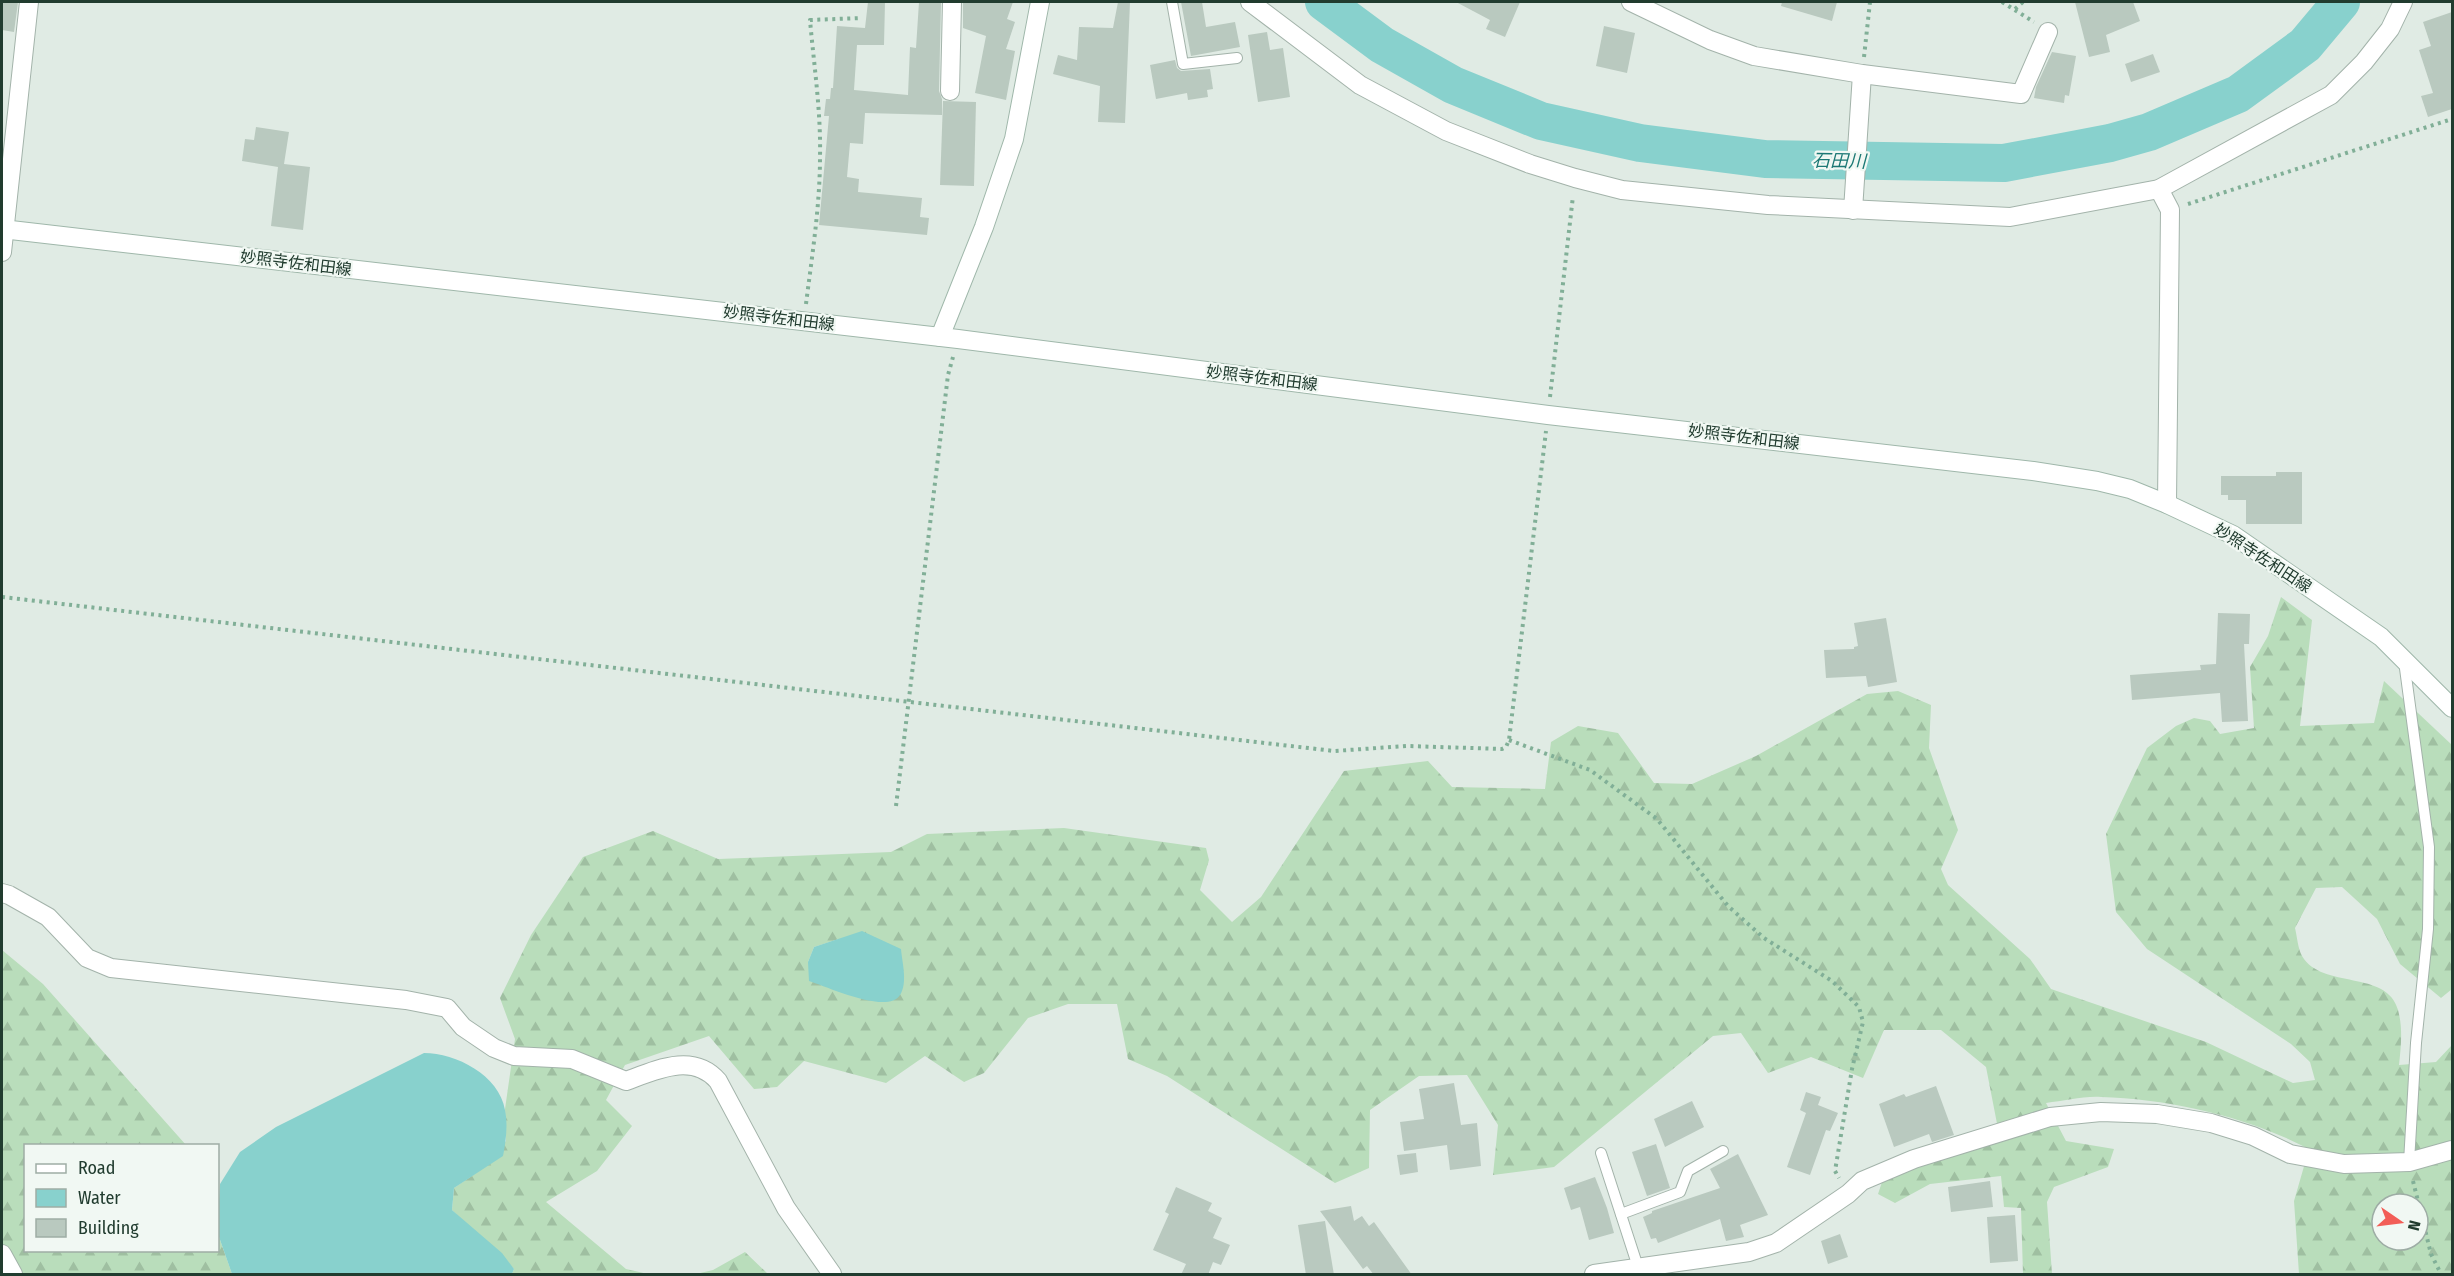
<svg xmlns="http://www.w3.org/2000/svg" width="2454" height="1276" viewBox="0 0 2454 1276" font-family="'Fira Sans Condensed','Noto Sans JP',sans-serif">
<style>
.forest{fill:url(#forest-firs);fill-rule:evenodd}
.water{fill:#88d1cd}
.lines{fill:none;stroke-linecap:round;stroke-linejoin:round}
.river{stroke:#88d1cd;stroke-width:38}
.building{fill:#b9c9bf}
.lane-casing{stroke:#a3b3aa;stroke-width:12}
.street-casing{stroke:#a3b3aa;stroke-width:20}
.secondary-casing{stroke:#9fb7aa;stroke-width:20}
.path{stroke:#81af97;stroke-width:4;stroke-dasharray:3 4.5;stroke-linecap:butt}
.lane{stroke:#fff;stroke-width:10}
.street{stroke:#fff;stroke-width:18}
.secondary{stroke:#fff;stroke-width:18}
.labels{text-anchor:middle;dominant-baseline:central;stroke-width:4.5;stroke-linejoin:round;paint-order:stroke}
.street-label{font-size:16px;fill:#213c2f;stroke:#f1f8f3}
.water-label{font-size:18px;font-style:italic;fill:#1b7874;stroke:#f1f8f3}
</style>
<defs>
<pattern id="forest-firs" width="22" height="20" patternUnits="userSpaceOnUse" patternTransform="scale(1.5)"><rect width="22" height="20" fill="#b9ddbb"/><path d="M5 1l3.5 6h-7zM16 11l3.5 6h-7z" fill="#9fbfa1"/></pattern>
</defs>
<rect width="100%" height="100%" fill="#e0ebe4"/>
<!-- forest -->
<g class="forest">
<path d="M2281,597L2312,620L2300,726L2374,723L2384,681L2452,745V989L2441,998L2400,964L2377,919L2342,887L2316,888L2295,928C2297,936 2298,949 2302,956C2322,990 2387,969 2398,1010C2403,1028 2401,1047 2399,1065L2436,1062L2452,1045V1274H2299L2294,1201L2309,1149C2248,1117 2170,1099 2101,1097C2083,1096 2064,1101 2046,1103L2066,1141L2114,1149L2108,1167L2054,1187L2047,1202L2052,1274H2023L2021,1208L2004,1207L2001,1176L1930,1184L1895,1203L1878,1194L1882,1182L1937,1155L2000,1139L1986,1067L1941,1030H1884L1863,1078L1811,1057L1768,1073L1741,1033L1713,1036L1554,1167L1493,1175L1498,1125L1467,1075L1419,1076L1370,1110L1369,1168L1335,1183L1167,1076L1128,1059L1117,1004H1068L1028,1018L984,1073L964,1082L925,1056L886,1083L804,1061L777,1087L754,1089L709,1036L625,1065L606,1100L632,1126L597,1171L546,1202L626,1269L648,1274H512L514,1269L452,1210L454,1188L476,1173L506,1141L505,1109L515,1039L500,998L531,935L583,857L653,831L718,859L891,852L927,834L1064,828L1206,848L1209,860L1200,890L1232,922L1261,897L1344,771L1428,761L1452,787L1545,789L1551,742L1578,726L1618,733L1654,783L1692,784L1756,756L1867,694L1898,691L1931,705L1929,748L1958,830L1941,869L1948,885L2030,959L2051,989L2206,1042L2293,1083L2315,1080L2310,1062L2291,1044L2147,949L2116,912L2106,834L2147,748L2176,726L2194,718L2210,721L2220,734L2254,728L2250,667L2268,636ZM839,939L808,962L814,947ZM2382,1204H2418V1240H2382Z"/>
<path d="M2,950L43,984L186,1145L26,1146V1250H218V1234L232,1274H2Z"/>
<path d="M745,1252L768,1274H696L713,1270Z"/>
</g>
<!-- water -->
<g class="water">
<path d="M862,931L901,949C902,962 908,983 900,995C888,1015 828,987 809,981L808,962L814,947Z"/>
<path d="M424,1053C456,1053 499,1075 505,1110C508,1124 506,1142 503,1156L454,1188L452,1210L502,1253L514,1269L512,1274H232L218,1234V1219L220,1184L240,1152L276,1127Z"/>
</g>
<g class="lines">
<!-- river -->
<path class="river" d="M1324,2L1382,45L1453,85L1541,121L1640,143L1765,159L2004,163L2110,143L2149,132L2238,94L2305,45L2341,2"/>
</g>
<!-- building -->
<g class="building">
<path d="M2,2H18L14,32L2,30Z"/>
<path d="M868,2H885L884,45H857L854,90L908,95L910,47L916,48L919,2H941L939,91L942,99V115L865,113L863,144L850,143L847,177L859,179L858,192L922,198L920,217L929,218L927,235L819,225L829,116H824L826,99H830L831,88H833L837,26L865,28Z"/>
<path d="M963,2H1013L1007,19L1015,22L1006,49L1015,51L1006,100L975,93L986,36L963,28Z"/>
<path d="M1118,2H1130L1125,123L1098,122L1100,86L1053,74L1058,55L1077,60L1079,27L1113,28Z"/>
<path d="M1181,2H1202L1206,27L1235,22L1240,47L1191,56Z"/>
<path d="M1456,2H1520L1505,37L1486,29L1490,20Z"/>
<path d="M1782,2H1837L1832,21L1781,6Z"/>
<path d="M2075,2H2133L2140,21L2106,35L2110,52L2089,57Z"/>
<path d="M2452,12V109L2428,117L2421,96L2433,93L2419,50L2431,46L2423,22Z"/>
<path d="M1604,26L1635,33L1627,73L1596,66Z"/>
<path d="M1267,32L1270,50L1283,48L1290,97L1258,102L1248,35Z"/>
<path d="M2052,52L2076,56L2069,96L2065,95L2064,103L2034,98L2036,87Z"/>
<path d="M2153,54L2160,72L2131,82L2125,64Z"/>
<path d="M1175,60L1177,68L1181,71L1210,69L1213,89L1207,90L1208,97L1188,100L1187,93L1156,99L1150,65Z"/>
<path d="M943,101L976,102L974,186L940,185Z"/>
<path d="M256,127L289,132L284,164L310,167L303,230L271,226L278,167L242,161L245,139L254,140Z"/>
<path d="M2276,472H2302V524H2246V500H2228V495H2221V476H2276Z"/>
<path d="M2218,613L2250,614L2249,644H2244L2248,721L2222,722L2220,693L2132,700L2130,675L2201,670L2200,665L2216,664Z"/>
<path d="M1886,618L1897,682L1868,687L1866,676L1826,678L1824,650L1854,649V647L1858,646L1854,623Z"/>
<path d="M1454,1083L1461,1125L1477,1123L1481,1166L1450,1170L1447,1145L1404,1151L1400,1122L1424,1119L1419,1089Z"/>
<path d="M1936,1086L1954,1135L1932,1142L1929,1134L1894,1147L1879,1104L1904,1094L1906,1097Z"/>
<path d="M1806,1092L1821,1097L1818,1105L1838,1113L1830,1131L1826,1130L1810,1175L1787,1167L1806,1113L1800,1110Z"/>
<path d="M1692,1101L1704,1127L1665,1147L1654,1119Z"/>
<path d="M1656,1144L1670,1188L1647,1196L1632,1152Z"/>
<path d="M1416,1153L1418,1172L1400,1175L1397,1155Z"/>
<path d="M1738,1154L1768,1215L1740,1225L1744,1237L1726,1241L1720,1219L1658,1243L1656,1238L1651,1239L1643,1217L1652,1213V1211L1720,1188L1710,1169Z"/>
<path d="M1595,1177L1607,1208L1614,1233L1589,1240L1580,1207L1571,1210L1564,1188Z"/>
<path d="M1990,1181L1993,1207L1951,1212L1948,1187Z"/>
<path d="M1176,1187L1212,1203L1208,1211L1222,1218L1213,1238L1230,1245L1221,1265L1213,1262L1208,1275H1181L1186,1264L1153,1250L1169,1214L1165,1212Z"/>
<path d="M1351,1206L1354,1221L1362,1216L1369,1226L1374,1222L1412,1275H1374L1367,1266L1363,1269L1320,1211Z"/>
<path d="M2015,1215L2018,1261L1990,1263L1987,1217Z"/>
<path d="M1325,1221L1334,1275H1306L1298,1225Z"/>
<path d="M1840,1234L1848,1257L1828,1264L1821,1241Z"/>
</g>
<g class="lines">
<defs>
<g id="lane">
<path d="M1172,2L1183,64L1237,58"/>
<path d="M2404,661L2429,847L2428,929L2416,1043L2409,1162"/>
<path d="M1601,1153L1638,1267"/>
<path d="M1621,1214L1680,1192L1688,1171L1723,1151"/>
</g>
<g id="street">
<path d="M1250,2L1360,85L1446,131L1530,164L1575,178L1622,190L1768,205L2010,217L2159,189L2331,95L2364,62L2390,29L2403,2"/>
<path d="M1631,2L1710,40L1754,56L1862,74L2021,94L2048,32"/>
<path d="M950,91L952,2"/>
<path d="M2159,189L2170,210L2167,504"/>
<path d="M1853,210L1862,74"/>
<path d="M2,252L29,2"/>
<path d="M2,893L9,895L48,917L87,958L111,968L406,1000L447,1008L463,1027L494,1048L514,1056L572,1059L626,1081C656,1070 693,1052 718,1081L786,1208L832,1274"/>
<path d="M2,1254L13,1274"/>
<path d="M1594,1274L1749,1252L1776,1243L1848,1194L1862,1181L1914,1159L2050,1117L2101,1112L2157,1114L2211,1123L2253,1136L2290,1154L2344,1164L2409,1162L2452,1150"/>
</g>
<g id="secondary">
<path d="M2,229L958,339L1548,415L2033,471L2097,481L2130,489L2167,504L2233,535L2381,637L2452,708"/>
<path d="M940,337L984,227L1014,139L1040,2"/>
</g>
</defs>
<!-- lane casing -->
<use href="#lane" class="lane-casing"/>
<!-- street casing -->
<use href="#street" class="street-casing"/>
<!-- secondary casing -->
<use href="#secondary" class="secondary-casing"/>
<!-- path -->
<g class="path">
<path d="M2002,2L2034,22"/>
<path d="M2015,9L2023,2"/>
<path d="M1864,57L1870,2"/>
<path d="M2188,204L2452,119"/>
<path d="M806,304C812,256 820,206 820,157C821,111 814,66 810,20L862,18"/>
<path d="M1550,397L1573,196"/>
<path d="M2,597L1334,751L1407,746L1502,749L1506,747L1509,740L1546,431"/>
<path d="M1509,740L1590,770L1657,819L1728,906L1764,938L1832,981L1859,1007L1863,1022L1852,1069L1835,1171L1839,1178"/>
<path d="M896,806L948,375L953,357"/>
<path d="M2413,1181L2431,1254L2441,1274"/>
</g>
<!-- lane -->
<use href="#lane" class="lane"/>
<!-- street -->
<use href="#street" class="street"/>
<!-- secondary -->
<use href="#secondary" class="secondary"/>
</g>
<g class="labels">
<!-- street labels -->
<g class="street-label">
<text transform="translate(296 263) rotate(7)">妙照寺佐和田線</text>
<text transform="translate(779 318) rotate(7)">妙照寺佐和田線</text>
<text transform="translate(1262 378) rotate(7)">妙照寺佐和田線</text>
<text transform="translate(1744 437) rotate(7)">妙照寺佐和田線</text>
<text transform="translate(2263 558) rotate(33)">妙照寺佐和田線</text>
</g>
<!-- water labels -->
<g class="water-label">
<text transform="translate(1839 161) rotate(1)">石田川</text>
</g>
</g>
<!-- border -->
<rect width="2454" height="1276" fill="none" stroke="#213c2f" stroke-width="6"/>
<!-- legend -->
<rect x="24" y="1144" width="195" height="108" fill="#f1f8f3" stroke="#9eada5" stroke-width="1.5"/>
<rect x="36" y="1164" width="30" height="9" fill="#ffffff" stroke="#9eada5" stroke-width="1.5"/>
<text x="78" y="1174" font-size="18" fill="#213c2f">Road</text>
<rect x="36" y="1189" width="30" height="18" fill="#88d1cd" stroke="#9eada5" stroke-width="1.5"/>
<text x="78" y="1204" font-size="18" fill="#213c2f">Water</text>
<rect x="36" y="1219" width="30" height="18" fill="#b9c9bf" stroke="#9eada5" stroke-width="1.5"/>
<text x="78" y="1234" font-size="18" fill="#213c2f">Building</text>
<!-- north arrow -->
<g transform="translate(2400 1222) rotate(104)"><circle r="28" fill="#f1f8f3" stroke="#9eada5" stroke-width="1.5"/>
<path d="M0-4.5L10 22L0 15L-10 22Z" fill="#f25e57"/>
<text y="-9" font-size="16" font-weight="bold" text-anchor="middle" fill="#213c2f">N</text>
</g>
</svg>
